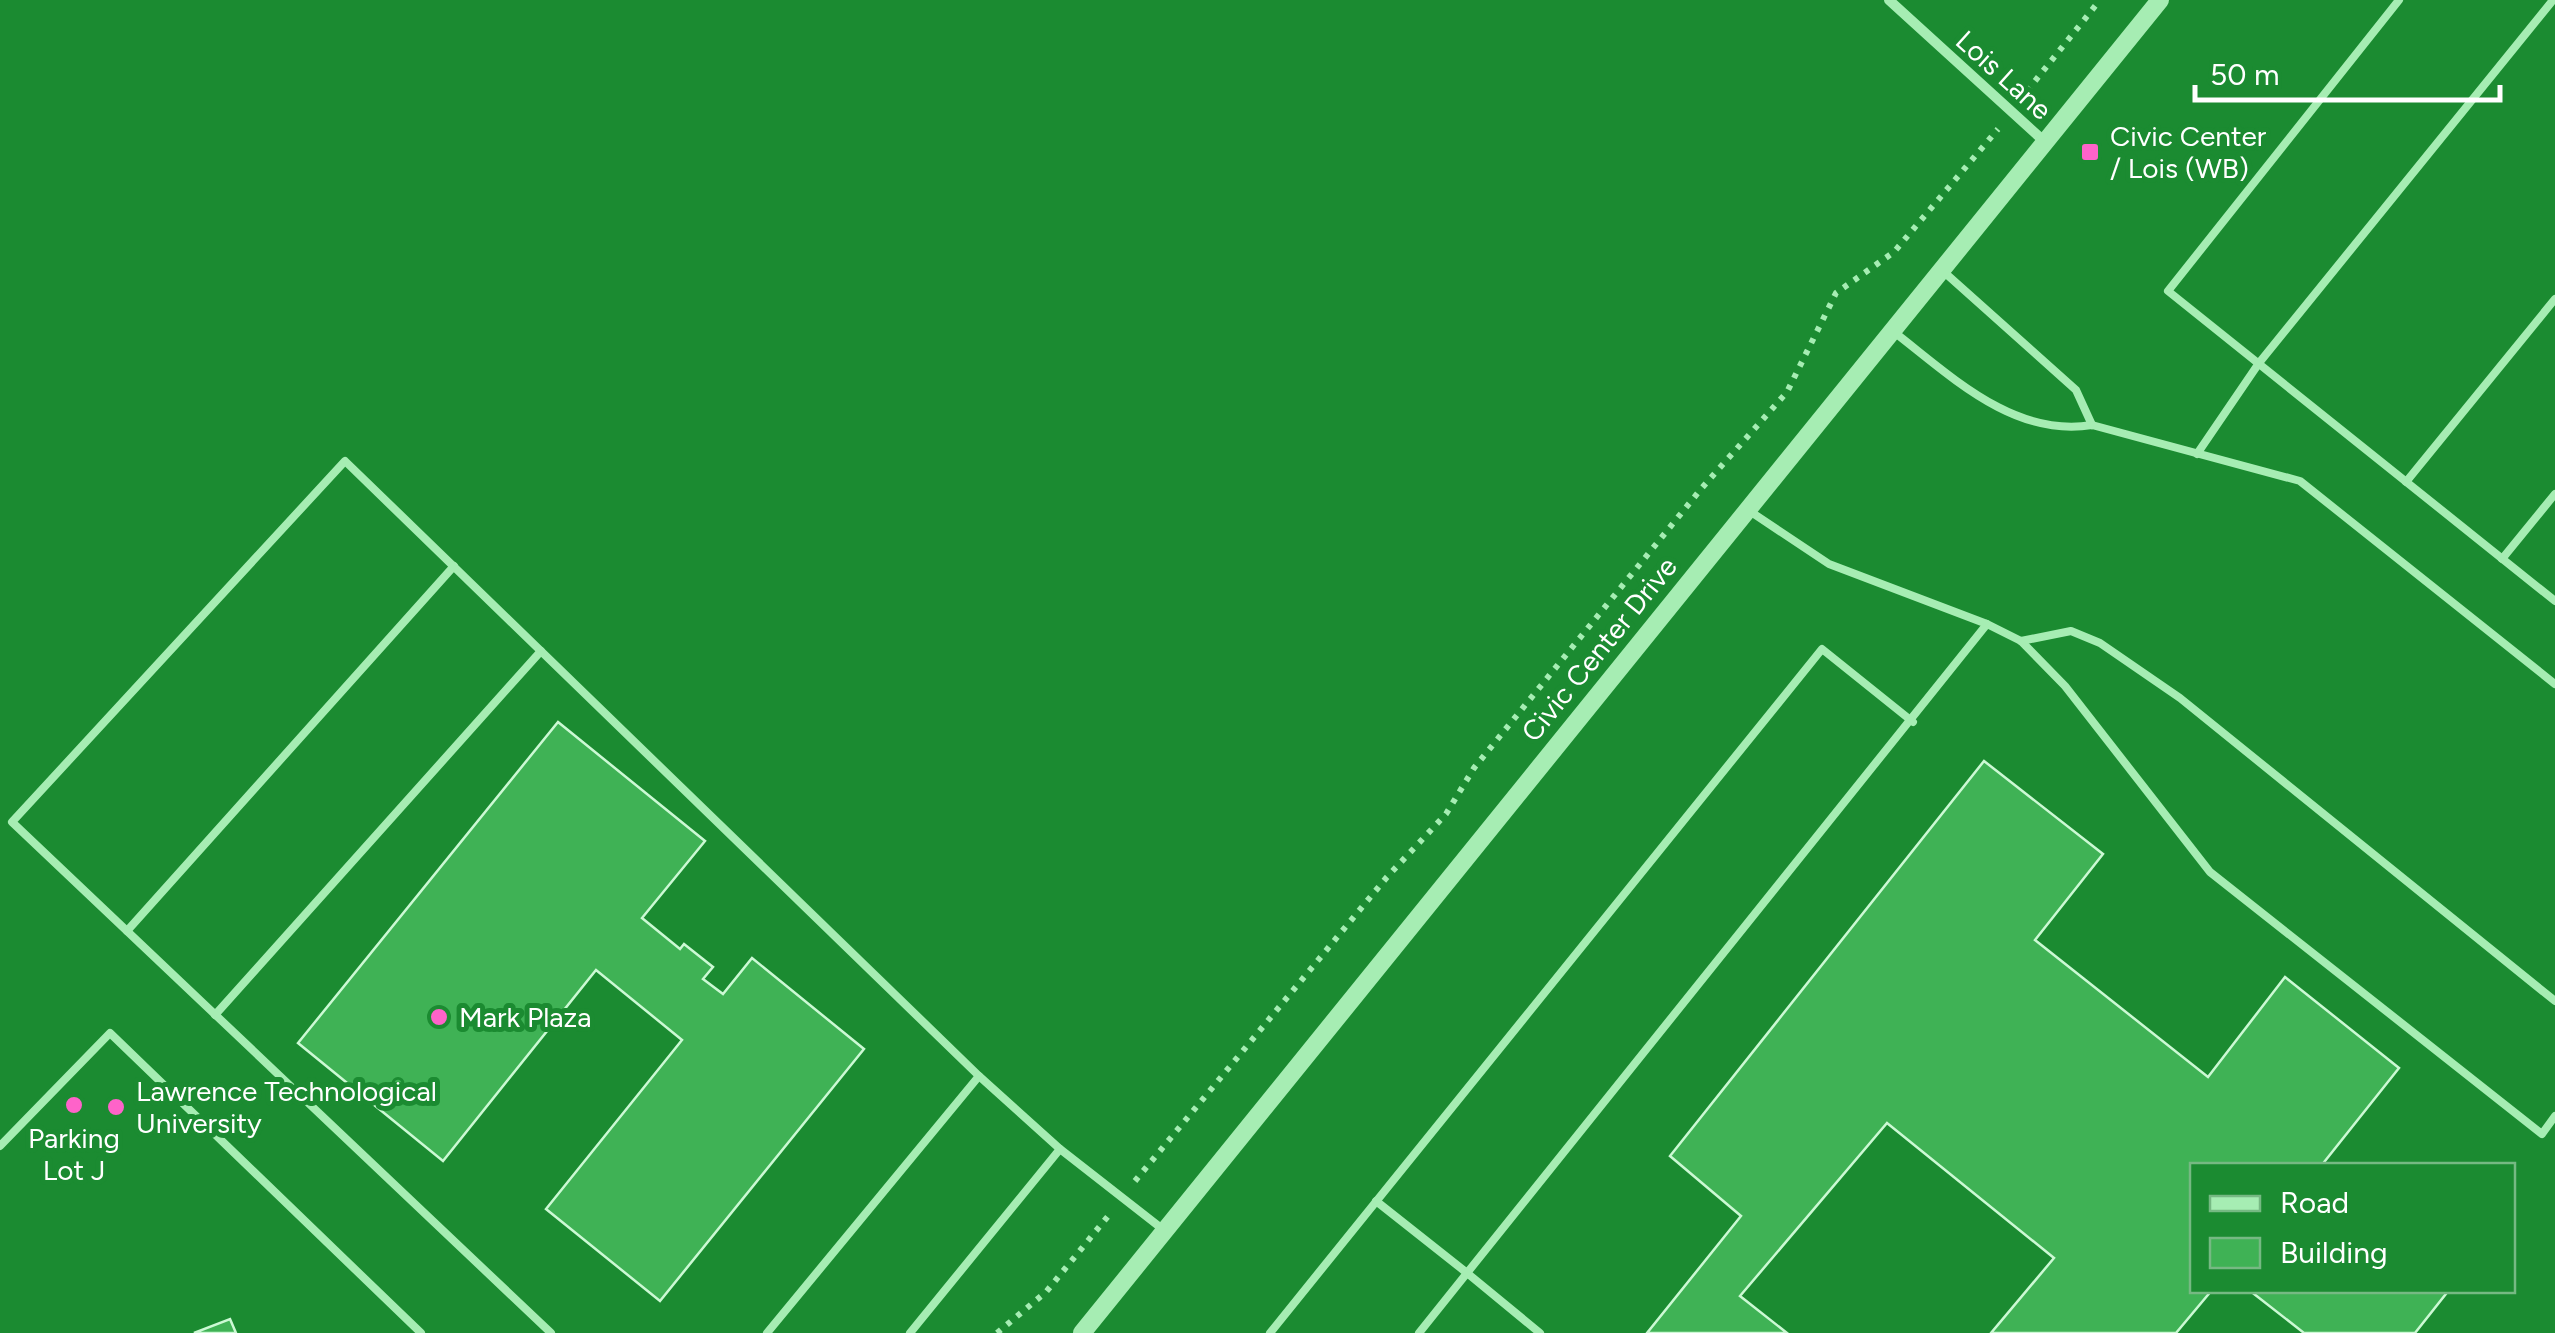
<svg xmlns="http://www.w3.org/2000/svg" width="2555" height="1333" viewBox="0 0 2555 1333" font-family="Figtree,sans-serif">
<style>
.building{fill:#3fb255;stroke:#ccf9d4;stroke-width:2.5}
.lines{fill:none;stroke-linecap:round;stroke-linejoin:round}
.path{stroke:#a6edb3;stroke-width:6;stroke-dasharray:5 8;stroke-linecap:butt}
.service{stroke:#a6edb3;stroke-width:8}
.minor{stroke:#a6edb3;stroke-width:10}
.tertiary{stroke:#a6edb3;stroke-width:18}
.poi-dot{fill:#fe63c9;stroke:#1b8b31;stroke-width:4}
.labels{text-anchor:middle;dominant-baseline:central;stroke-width:10;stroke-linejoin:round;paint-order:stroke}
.street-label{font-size:28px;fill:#fff;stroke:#1b8b31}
.poi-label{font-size:28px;fill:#fff;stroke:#1b8b31;text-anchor:start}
</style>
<rect width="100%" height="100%" fill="#1b8b31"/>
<!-- building -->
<g class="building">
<path d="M558,722L705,841L642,918L680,949L684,944L713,967L703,979L723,994L752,958L864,1049L660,1301L546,1209L682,1040L596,970L443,1161L298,1043Z"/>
<path d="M1984,761L2103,854L2035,940L2208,1077L2285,977L2399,1068L2321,1166H2192V1290H2212L2176,1333H1991L2054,1258L1887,1123L1740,1296L1787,1333H1647L1741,1216L1670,1156Z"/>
<path d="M2249,1290L2346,1292L2449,1290L2415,1333H2304Z"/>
<path d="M230,1319L236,1333H194Z"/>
</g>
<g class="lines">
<!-- path -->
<g class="path">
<path d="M2027,91L2100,0"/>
<path d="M1135,1181L1387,877L1446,814L1474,768L1701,489L1787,392L1836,293L1894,252L1998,129"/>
<path d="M997,1333L1046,1292L1109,1215"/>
</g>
<!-- service -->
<g class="service">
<path d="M2399,0L2168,291L2555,601"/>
<path d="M1944,272L2076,390L2092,425"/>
<path d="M1894,332C1951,376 2014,438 2092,425L2300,481L2555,684"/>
<path d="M2197,454L2259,363L2553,0"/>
<path d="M2406,482L2555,299"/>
<path d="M2502,559L2555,494"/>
<path d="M1987,624L2021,641L2065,686L2210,872L2542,1134L2555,1116"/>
<path d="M2021,641L2071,631L2100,643L2180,698L2555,1001"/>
<path d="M127,931L454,566"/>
<path d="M215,1015L541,651"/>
<path d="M0,1146L110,1033L421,1333"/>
<path d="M1376,1201L1467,1273L1987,624L1829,564L1748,510"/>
<path d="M551,1333L12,822L345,461L979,1076L1060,1149L1165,1231"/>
<path d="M767,1333L979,1076"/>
<path d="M910,1333L1060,1149"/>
<path d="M1270,1333L1822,649L1913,722"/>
<path d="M1419,1333L1467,1273L1540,1333"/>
</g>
<!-- minor -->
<path class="minor" d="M1889,0L2045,142"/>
<!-- tertiary -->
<path class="tertiary" d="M1082,1333L2160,0"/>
</g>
<!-- markers -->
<g class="poi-dot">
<rect x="2080" y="142" width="20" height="20" rx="5"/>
<circle cx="439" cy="1017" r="10"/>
<circle cx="74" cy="1105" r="10"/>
<circle cx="116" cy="1107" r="10"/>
</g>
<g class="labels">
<!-- street labels -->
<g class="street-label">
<text transform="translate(2004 75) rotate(42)">Lois Lane</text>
<text transform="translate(1599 649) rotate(-51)">Civic Center Drive</text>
</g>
<!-- poi labels -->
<g class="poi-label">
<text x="2110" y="136">Civic Center<tspan x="2110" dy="32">/ Lois (WB)</tspan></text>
<text x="459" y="1017">Mark Plaza</text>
<text x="136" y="1091">Lawrence Technological<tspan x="136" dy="32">University</tspan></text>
<text x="74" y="1138" text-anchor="middle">Parking<tspan x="74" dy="32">Lot J</tspan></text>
</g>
</g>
<!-- legend -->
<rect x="2190" y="1163" width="325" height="130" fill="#1b8b31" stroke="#76b983" stroke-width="2.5"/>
<rect x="2210" y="1196" width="50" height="15" fill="#a6edb3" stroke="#76b983" stroke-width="2.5"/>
<text x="2280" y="1213" font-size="30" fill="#ffffff">Road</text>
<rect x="2210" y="1238" width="50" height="30" fill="#3fb255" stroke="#76b983" stroke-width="2.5"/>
<text x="2280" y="1263" font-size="30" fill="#ffffff">Building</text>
<!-- scale -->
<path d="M2195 85v15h305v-15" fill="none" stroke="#ffffff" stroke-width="5"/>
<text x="2210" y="85" font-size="30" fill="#ffffff" stroke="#1b8b31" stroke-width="8" paint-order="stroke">50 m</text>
</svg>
